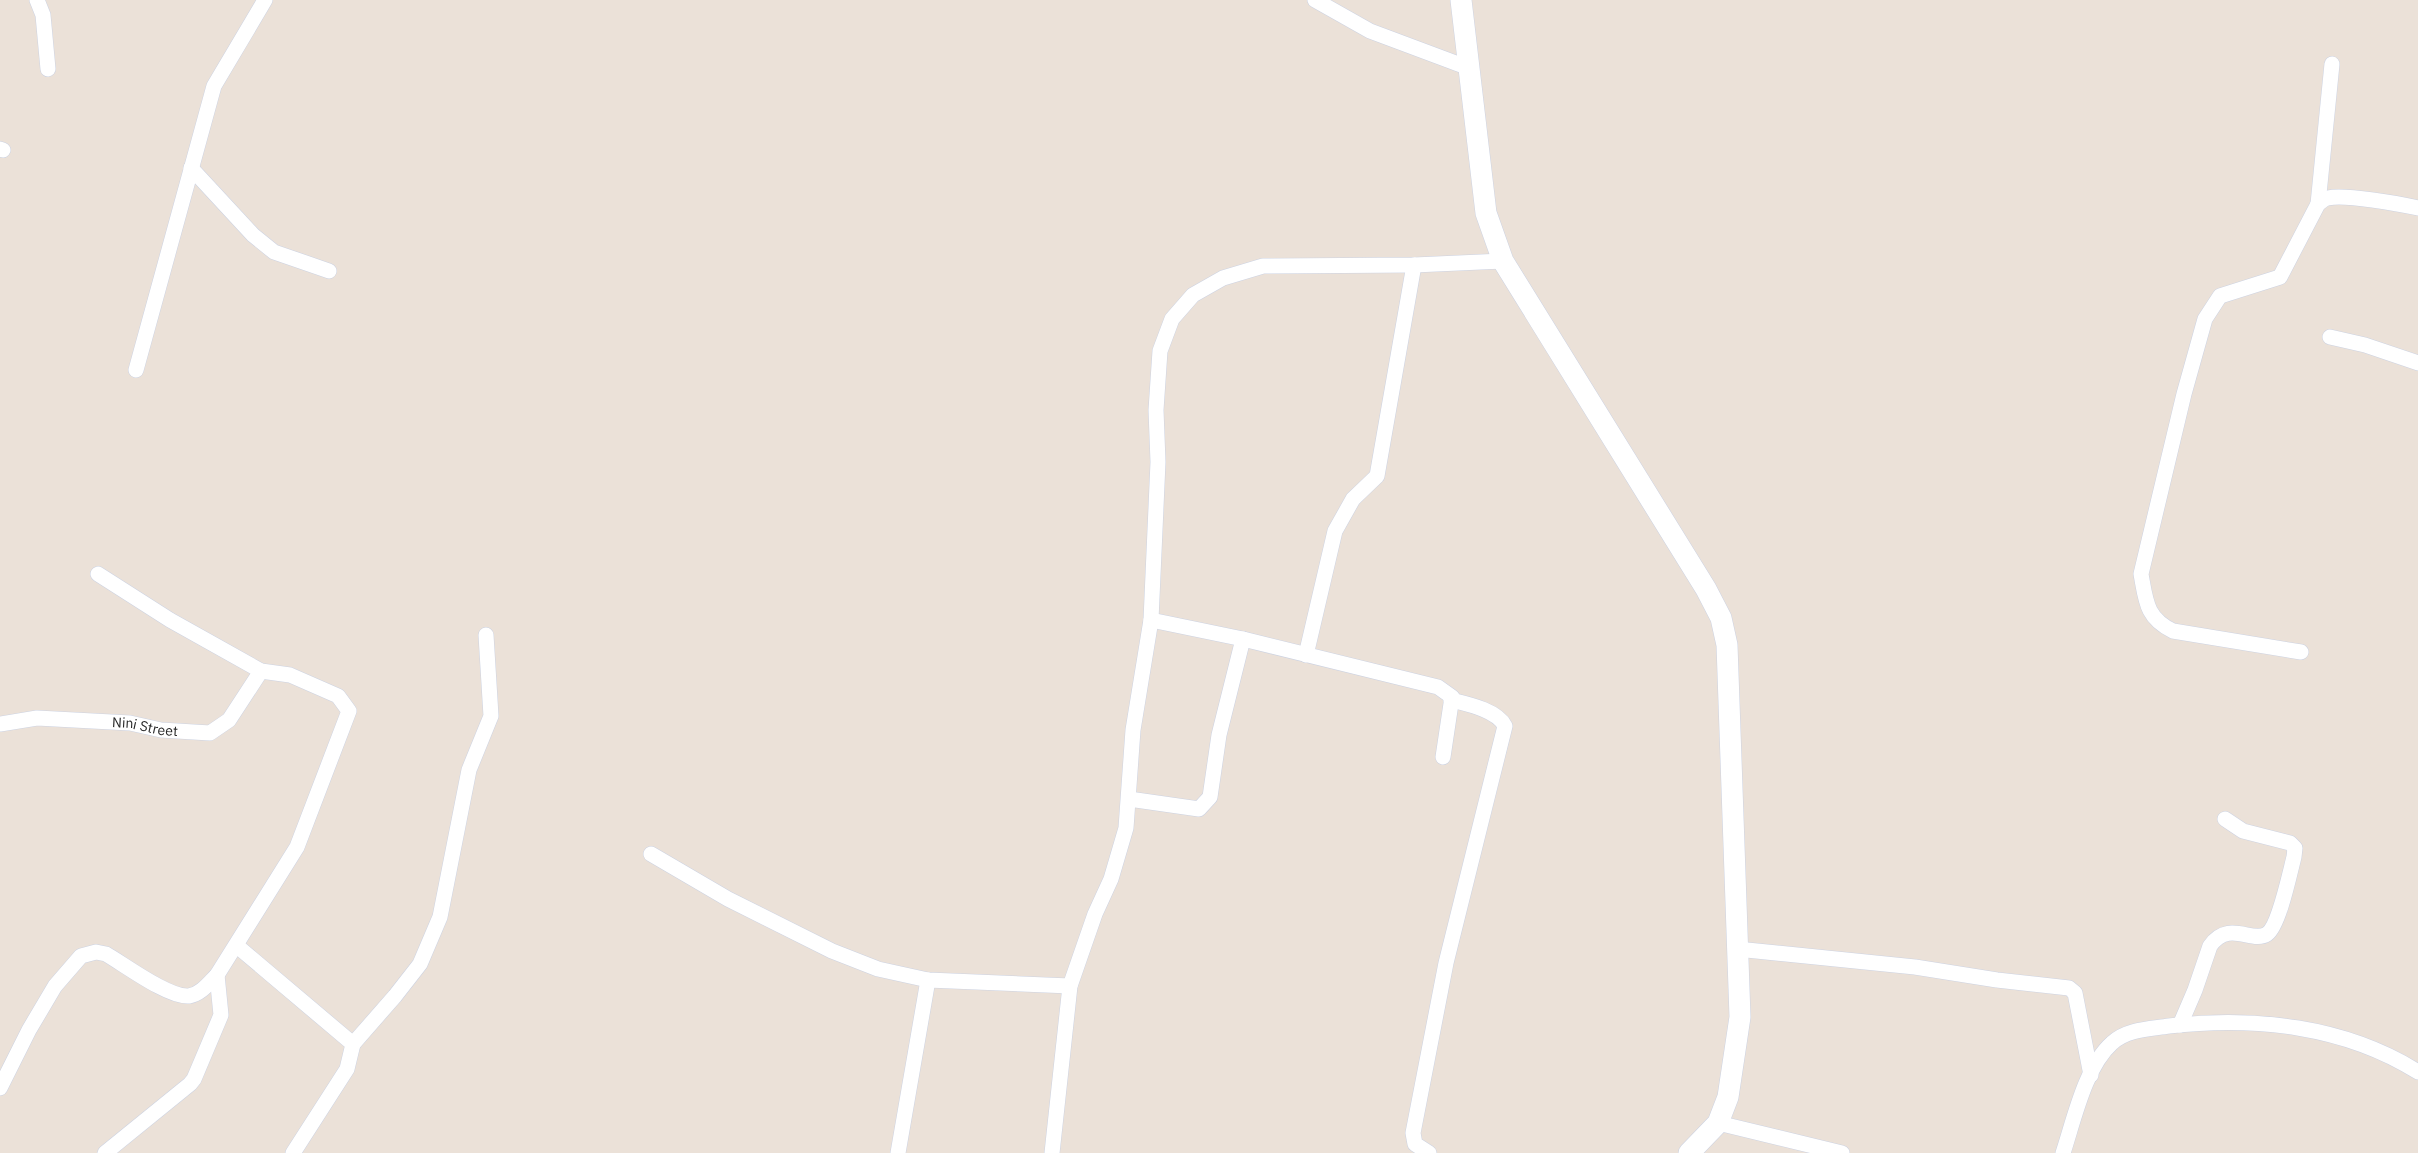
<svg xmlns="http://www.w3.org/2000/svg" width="2418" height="1153" viewBox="0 0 2418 1153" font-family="'IBM Plex Sans',sans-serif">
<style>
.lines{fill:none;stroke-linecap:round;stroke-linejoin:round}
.street-casing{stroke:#cdd3e2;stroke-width:16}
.secondary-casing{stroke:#cdd3e2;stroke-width:22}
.street{stroke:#fff;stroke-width:15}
.secondary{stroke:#fff;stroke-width:21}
.labels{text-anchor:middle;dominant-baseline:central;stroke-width:5;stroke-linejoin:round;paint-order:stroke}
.street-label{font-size:14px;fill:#272727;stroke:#fff}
</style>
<rect width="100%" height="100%" fill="#ebe1d8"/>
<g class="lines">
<defs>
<g id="street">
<path d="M37,0L43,15L48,69"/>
<path d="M1315,0L1370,31L1469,68"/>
<path d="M0,149L3,150"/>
<path d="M191,168L253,235L274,252L329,271"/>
<path d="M2318,204L2332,64"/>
<path d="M2330,337L2365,345L2418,363"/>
<path d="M136,370L214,86L265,0"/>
<path d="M1151,620L1243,639L1438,687L1452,697L1443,757"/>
<path d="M2301,652L2173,631C2146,618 2146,601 2141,574L2184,394L2205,319L2220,296L2280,277L2318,204C2321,202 2325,198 2328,198C2345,194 2400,204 2418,208"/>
<path d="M1306,655L1335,531L1353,499L1377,476L1414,265"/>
<path id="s1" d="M0,724L37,718L130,723L161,730L210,733L229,720L261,671"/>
<path d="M1129,799L1199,809L1210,797L1219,735L1243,639"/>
<path d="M651,854L728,899L832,951L878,969L928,980L1070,986"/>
<path d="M237,946L353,1044L347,1069L293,1153"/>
<path d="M1737,949L1915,967L1997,980L2069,988L2075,993L2091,1075"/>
<path d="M2180,1025L2195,990L2210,946C2229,919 2252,944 2267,934C2279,926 2290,872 2294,857L2295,848L2290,843L2243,831L2225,819"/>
<path d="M353,1044L395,996L420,964L440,917L469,770L491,716L486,635"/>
<path d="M0,1088L29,1030L55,986L81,956L96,952L106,954C125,965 169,998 189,996C201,994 209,983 217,975L297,847L349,711L338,696L290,675L261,671L170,620L98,574"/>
<path d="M1718,1123L1842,1153"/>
<path d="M105,1153L190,1084L194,1079L221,1015L217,975"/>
<path d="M898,1153L928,980"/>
<path d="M1052,1153L1070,986L1095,914L1111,879L1126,828L1133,730L1151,620L1158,462L1156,410L1160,351L1172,319L1193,295L1223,278L1263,266L1414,265L1503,261"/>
<path d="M1429,1153L1415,1144L1413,1133L1446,963L1505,726C1497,710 1467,704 1451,700"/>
<path d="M2063,1153C2074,1120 2085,1067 2112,1043C2127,1029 2150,1029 2169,1026C2254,1016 2345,1026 2418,1072"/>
</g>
<path id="secondary" d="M1461,0L1486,213L1503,261L1706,589L1721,618L1727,645L1740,1017L1728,1097L1718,1123L1689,1153"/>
</defs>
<!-- street casing -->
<use href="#street" class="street-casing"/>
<!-- secondary casing -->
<use href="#secondary" class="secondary-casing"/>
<!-- street -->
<use href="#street" class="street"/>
<!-- secondary -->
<use href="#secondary" class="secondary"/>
</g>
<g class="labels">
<!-- street labels -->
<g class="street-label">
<text stroke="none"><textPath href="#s1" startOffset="146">Nini Street</textPath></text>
</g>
</g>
</svg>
